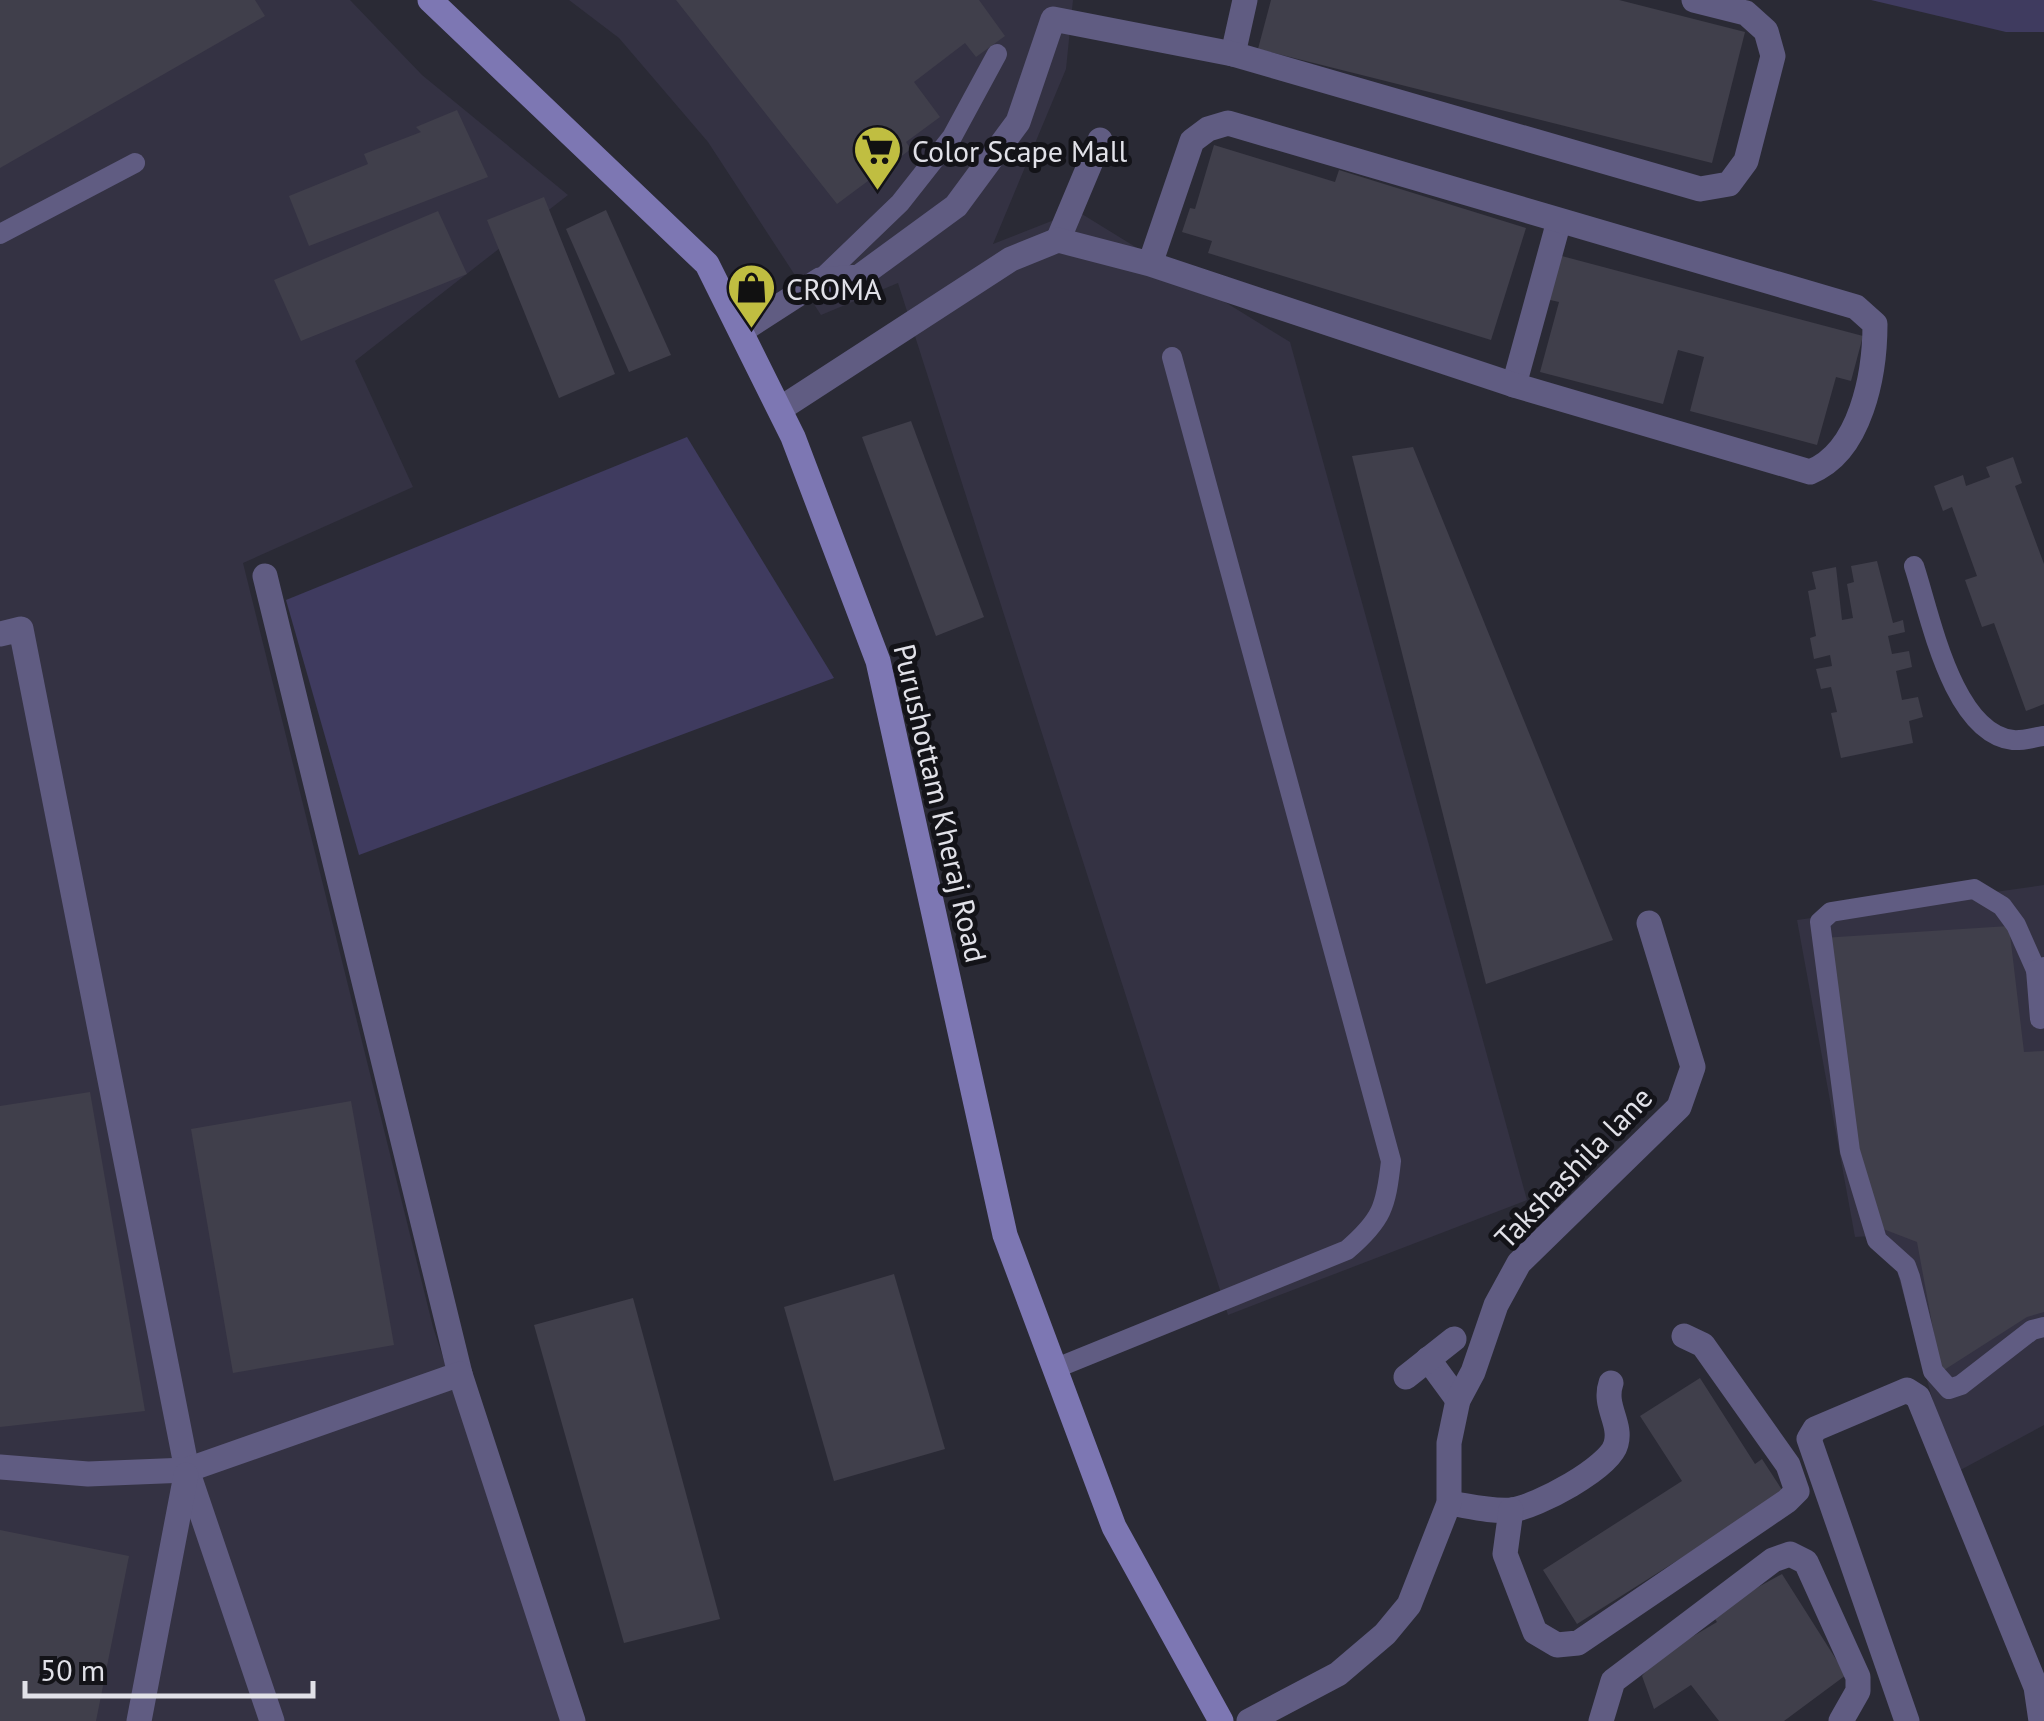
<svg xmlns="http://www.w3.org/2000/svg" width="2044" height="1721" viewBox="0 0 2044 1721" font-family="'PT Sans',sans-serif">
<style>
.built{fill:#343243}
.green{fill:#3f3b5f}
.building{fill:#403f4b}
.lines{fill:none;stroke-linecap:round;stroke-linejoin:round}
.lane{stroke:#605c82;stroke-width:20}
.street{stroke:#605c82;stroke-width:25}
.secondary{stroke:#7d77b3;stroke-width:25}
.labels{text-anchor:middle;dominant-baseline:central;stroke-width:10;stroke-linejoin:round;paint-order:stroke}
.poi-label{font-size:30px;fill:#e1e1e8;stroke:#131318;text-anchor:start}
.street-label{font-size:30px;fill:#e1e1e8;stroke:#131318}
</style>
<rect width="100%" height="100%" fill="#2a2a35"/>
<!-- built -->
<g class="built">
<path d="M0,0H350L422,75L568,195L355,361L413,487L243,563L433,1327L562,1721H0Z"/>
<path d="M569,0H1073L1066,69L993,244L1077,211L1290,342L1527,1200L1228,1315L898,283L821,315L708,142L619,38Z"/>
<path d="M2044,885V1425L1953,1474L1887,1235L1855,1237L1797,920Z"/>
</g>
<!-- green -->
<g class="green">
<path d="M1871,0H2044V32H2006Z"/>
<path d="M687,437L834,678L359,855L286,600Z"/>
</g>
<!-- building -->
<g class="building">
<path d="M0,0H255L265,16L0,168Z"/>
<path d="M676,0H979L1005,36L976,57L965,43L914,82L940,117L906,142L911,149L837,204Z"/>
<path d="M1271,0H1619L1745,32L1712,163L1258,49Z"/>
<path d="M457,110L488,177L309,246L289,196L368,164L364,154L421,132L416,127Z"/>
<path d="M1214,145L1335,182L1339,170L1526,228L1491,340L1208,253L1212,241L1182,232L1190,208L1195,209Z"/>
<path d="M544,197L615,374L559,398L487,220Z"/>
<path d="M606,210L671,355L629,372L566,229Z"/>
<path d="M438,211L467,274L301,341L274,280Z"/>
<path d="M1558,255L1863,336L1851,381L1836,377L1817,445L1690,411L1704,357L1678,350L1663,404L1540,372L1559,302L1546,299Z"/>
<path d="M911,421L984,617L936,636L862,437Z"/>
<path d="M1413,447L1613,940L1486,984L1352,456Z"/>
<path d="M2013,457L2022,483L2015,486L2044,564V704L2026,711L1994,623L1982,627L1965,580L1977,576L1952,507L1943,511L1934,486L1963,475L1966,486L1990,477L1986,467Z"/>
<path d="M1877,561L1893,623L1903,620L1905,632L1888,636L1892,654L1909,651L1912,667L1896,671L1902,700L1918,697L1923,717L1909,721L1913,743L1841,758L1831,713L1837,712L1831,687L1821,689L1816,669L1832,666L1830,655L1814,659L1810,638L1816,636L1808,591L1816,589L1812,572L1836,567L1842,620L1853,618L1847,584L1854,582L1851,566Z"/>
<path d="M2009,926L2024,1052L2044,1051V1312L2027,1317L1941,1372L1917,1242L1878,1227L1855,1137L1822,938Z"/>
<path d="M90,1092L145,1411L0,1427V1106Z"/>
<path d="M351,1101L394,1345L233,1373L191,1129Z"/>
<path d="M894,1274L945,1449L834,1481L784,1307Z"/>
<path d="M633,1298L720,1619L624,1643L534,1325Z"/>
<path d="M1700,1378L1755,1464L1762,1459L1784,1493L1577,1624L1543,1570L1682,1481L1640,1416Z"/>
<path d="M0,1530L129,1556L96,1721H0Z"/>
<path d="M1782,1574L1846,1675L1784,1721H1719L1691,1685L1654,1709L1642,1676L1658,1657L1717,1622L1711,1613Z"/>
</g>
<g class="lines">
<!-- lane -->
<g class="lane">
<path d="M0,234L135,163"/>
<path d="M820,280L900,203L952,137L997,54"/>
<path d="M1914,566C1930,614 1952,733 2013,740C2023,741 2035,737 2044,736"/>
<path d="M2036,970L2016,925L2002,906L1974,889L1831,912L1820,922L1850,1151L1877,1240L1906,1266L1910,1277L1933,1371L1949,1389L1961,1385L2032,1330L2044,1327"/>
<path d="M2040,1019L2036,970L2044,967"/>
<path d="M1054,1369L1347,1250C1382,1220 1386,1207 1391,1161L1172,357"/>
</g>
<!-- street -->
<g class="street">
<path d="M1233,54L1245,0"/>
<path d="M1058,240L1100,140"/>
<path d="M741,331L820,280L859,277L956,206L1018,122L1053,19L1233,54L1700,189L1729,184L1746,161L1773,56L1766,31L1746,13L1694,0"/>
<path d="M1514,385L1559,221"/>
<path d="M780,409L1011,259L1058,240L1150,264L1192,141L1208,129L1228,123L1856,307L1875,324C1875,374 1861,452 1810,472L1514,385L1150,264"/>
<path d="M265,576L460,1374"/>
<path d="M0,634L21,629L187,1470L272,1721"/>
<path d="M1428,1359L1458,1400"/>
<path d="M1406,1377L1454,1339"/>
<path d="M0,1467L88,1474L187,1470L460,1374L573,1721"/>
<path d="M1449,1503C1469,1506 1491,1512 1512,1510C1536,1507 1610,1468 1616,1444C1622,1423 1603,1406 1611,1383"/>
<path d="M1511,1510L1505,1554L1535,1632L1557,1645L1578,1643L1787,1501L1797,1491L1788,1465L1703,1345L1684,1336"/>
<path d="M139,1721L186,1475"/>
<path d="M1249,1721L1338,1674L1385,1634L1409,1605L1449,1503V1443L1458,1400L1473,1372L1496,1305L1519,1263L1679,1107L1693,1067L1649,923"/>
<path d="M1601,1721L1613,1681L1773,1560L1790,1554L1806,1562L1858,1677V1691L1841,1721"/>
<path d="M1907,1721L1809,1439L1815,1429L1907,1390L1918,1397L2036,1687L2041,1721"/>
</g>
<!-- secondary -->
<path class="secondary" d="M430,0L707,264L793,437L878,661L1005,1235L1114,1527L1221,1721"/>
</g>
<!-- icons -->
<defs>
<symbol id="supermarket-pin" viewBox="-11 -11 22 30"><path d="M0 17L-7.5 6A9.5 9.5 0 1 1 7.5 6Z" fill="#c0be41" stroke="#131318"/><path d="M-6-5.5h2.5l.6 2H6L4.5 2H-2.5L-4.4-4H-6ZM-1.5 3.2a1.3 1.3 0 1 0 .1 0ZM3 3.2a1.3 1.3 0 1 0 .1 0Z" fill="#111"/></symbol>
<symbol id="shop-pin" viewBox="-11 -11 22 30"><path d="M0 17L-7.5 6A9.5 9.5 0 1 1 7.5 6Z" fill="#c0be41" stroke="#131318"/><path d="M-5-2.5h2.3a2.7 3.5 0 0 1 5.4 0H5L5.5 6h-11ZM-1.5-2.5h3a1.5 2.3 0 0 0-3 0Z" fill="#111"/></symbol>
</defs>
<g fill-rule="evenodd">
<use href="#supermarket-pin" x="850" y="122" width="55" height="75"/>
<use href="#shop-pin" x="724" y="260" width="55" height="75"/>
</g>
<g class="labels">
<!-- poi labels -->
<g class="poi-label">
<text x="912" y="150">Color Scape Mall</text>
<text x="786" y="288">CROMA</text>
</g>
<!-- street labels -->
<g class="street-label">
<text transform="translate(941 803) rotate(77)">Purushottam Kheraj Road</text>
<text transform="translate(1573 1167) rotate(-46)">Takshashila lane</text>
</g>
</g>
<!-- scale -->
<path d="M25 1681v15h288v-15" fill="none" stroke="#e1e1e8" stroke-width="5"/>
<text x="40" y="1681" font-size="30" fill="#e1e1e8" stroke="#131318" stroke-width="8" paint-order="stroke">50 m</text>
</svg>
